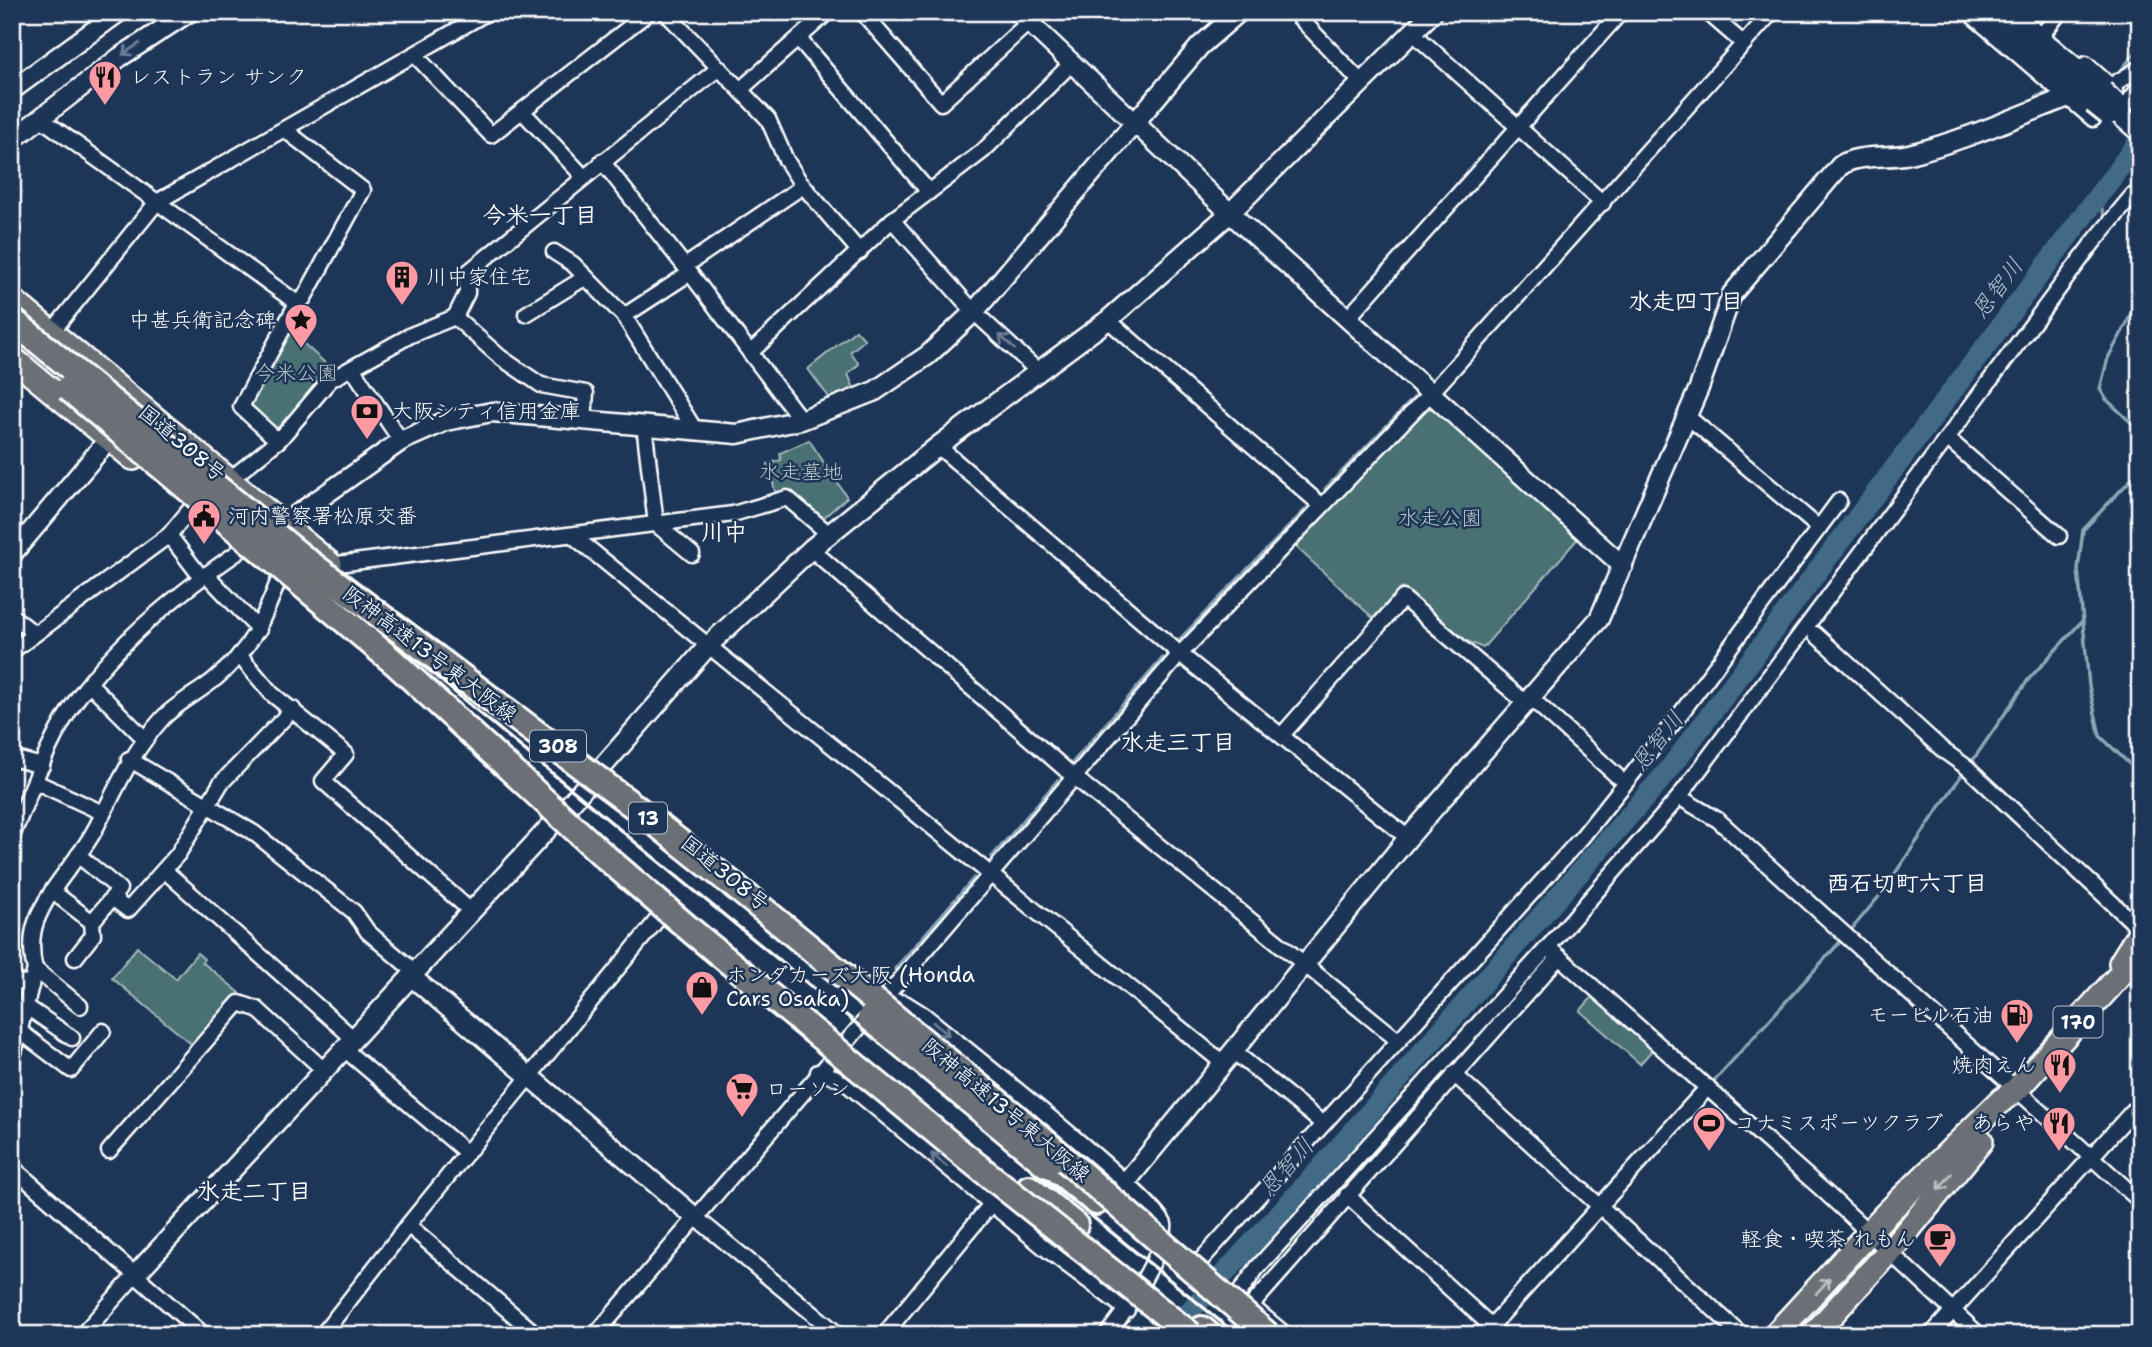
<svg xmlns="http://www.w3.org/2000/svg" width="2152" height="1347" viewBox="0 0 2152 1347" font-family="'Shantell Sans','Klee One',sans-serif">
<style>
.green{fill:#496f73;stroke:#a4b7b9;stroke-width:2}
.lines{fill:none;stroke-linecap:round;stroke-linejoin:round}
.stream{stroke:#8ca6b6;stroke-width:3.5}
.river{stroke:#3f6a86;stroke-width:21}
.minor-casing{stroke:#fff;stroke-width:19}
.tertiary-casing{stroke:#fff;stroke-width:23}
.secondary-casing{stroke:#fff;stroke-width:24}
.trunk-casing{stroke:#fff;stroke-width:28}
.motorway-casing{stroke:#fff;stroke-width:30}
.minor{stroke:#1d3557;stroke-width:14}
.tertiary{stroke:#1d3557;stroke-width:18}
.secondary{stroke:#1d3557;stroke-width:19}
.trunk{stroke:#6a7074;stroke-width:23}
.motorway{stroke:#6a7074;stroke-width:24}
.rail{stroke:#fff;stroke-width:3.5}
.secondary-bridge-casing{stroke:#fff;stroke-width:24;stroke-linecap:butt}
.motorway-bridge-casing{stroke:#fff;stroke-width:30;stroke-linecap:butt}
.secondary-bridge{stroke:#1d3557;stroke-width:19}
.motorway-bridge{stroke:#6a7074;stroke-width:24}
.oneway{stroke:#6c7c92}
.oneway2{stroke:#bcbfc0}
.labels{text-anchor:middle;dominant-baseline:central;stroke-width:5;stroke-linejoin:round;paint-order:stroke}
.shield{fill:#1d3557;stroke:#bbc2cd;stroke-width:2}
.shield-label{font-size:19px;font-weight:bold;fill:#fff}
.poi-label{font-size:21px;fill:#fff;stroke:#1d3557;text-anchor:start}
.park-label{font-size:21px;fill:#b6c5c7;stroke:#1d3557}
.street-label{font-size:21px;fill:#fff;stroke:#1d3557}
.neighbourhood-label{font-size:23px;font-weight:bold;fill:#fff;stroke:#1d3557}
.water-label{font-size:23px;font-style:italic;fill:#b2c3cf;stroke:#1d3557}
</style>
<rect width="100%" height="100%" fill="#1d3557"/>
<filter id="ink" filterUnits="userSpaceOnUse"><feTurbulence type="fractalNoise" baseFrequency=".0143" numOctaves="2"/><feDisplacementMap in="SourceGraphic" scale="14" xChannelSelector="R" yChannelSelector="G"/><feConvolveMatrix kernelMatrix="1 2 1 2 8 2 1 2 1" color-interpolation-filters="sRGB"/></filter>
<g filter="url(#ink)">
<!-- green -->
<g class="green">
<path d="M856,330L865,340L850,352L859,364L848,374L855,391L831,400L808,369Z"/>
<path d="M288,335H294L333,370L281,433H276L248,405Z"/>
<path d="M1426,409H1438L1580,536L1483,648L1467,641L1402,588L1373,618L1296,547L1311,527Z"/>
<path d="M809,440L847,497L821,520L776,495L768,464L781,460L780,453Z"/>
<path d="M137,947L176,979L197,953L204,959L202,962L240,993L195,1047L112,978Z"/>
<path d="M1594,995L1654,1048L1640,1064L1580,1011Z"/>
</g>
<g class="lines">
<!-- stream -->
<g class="stream">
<path d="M2117,75L2140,47"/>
<path d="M2036,97L2049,92"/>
<path d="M2097,195L2105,218"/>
<path d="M2140,288L2127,323L2108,358L2100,389L2106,399L2140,431"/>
<path d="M2140,470L2083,530L2078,569L2089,686L2100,736L2140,774"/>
<path d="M1325,489L1415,397"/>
<path d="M1180,639L1307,508"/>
<path d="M1074,761L1163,658"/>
<path d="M1971,763L2028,680L2083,620"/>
<path d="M992,857L1058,780"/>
<path d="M1851,930L1881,894L1961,776"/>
<path d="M895,969L974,878"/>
<path d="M1713,1082L1840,942"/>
</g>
<!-- river -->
<path class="river" d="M1168,1335L1322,1167L1668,771L2140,140"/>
<defs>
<g id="minor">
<path d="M665,12L768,119L786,160L800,182L860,252"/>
<path d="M862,12L941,103L1040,12"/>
<path d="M1294,12L1362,83"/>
<path d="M1707,12L1744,44"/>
<path d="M1968,12L2093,119L2115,90L2086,64"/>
<path d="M2045,31L2060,12"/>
<path d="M1413,33L1603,203"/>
<path d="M799,39L929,192"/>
<path d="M415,55L491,135L649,12"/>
<path d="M2112,85L2140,68"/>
<path d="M741,89L828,12"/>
<path d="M522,111L583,176"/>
<path d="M2119,114L2140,87"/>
<path d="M40,118L157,202L488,12"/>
<path d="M285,130L363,190L304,298L297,303"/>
<path d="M602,161L690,273"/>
<path d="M892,220L983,151L1072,63"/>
<path d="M554,252L573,264L624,316"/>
<path d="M685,266L803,186"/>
<path d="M526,314L586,277"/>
<path d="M455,317L500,357L541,385L586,393L584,419"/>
<path d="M1348,318L1621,12"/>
<path d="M1108,320L1322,506"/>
<path d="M51,333L157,202L297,303L241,407L278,441"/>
<path d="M750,353L892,220L974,312L1039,372"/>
<path d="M352,368L401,441"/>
<path d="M1687,416L1819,528"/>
<path d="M644,425L656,524L692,554"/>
<path d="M695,430L624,316L690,273L801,420"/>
<path d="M1947,438L2059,536"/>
<path d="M938,446L1180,654L1408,838"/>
<path d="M228,481L280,439L330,380L411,335L455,317L467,293V273L719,68"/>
<path d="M169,535L201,577"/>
<path d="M572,535L1223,1063"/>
<path d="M811,549L1073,776L1394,1037"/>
<path d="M330,565L733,514L787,498L829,534"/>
<path d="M206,574L259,630"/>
<path d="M12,616L35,634"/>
<path d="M1815,634L1944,751L1968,768L2140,929"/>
<path d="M12,651L169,535L193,506"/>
<path d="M239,655L272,694L346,754L323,781L472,912"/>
<path d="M90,684L145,739"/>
<path d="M1532,699L1617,776"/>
<path d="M1282,735L1403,598L1527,704"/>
<path d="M12,758L42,766"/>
<path d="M129,759L254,833L354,912L368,932L416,973"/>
<path d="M36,782L103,813"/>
<path d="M1679,797L1718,820L2140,1201"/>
<path d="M12,836C32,790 48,740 77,699C121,638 182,590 244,548"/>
<path d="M78,855L119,889L112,898L128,910L178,854L221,783L293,709"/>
<path d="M164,870L354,1039"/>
<path d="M52,891L92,922L93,935L75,958"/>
<path d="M92,922L112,898"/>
<path d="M35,969L80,1006"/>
<path d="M12,980L31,986"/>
<path d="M882,999L905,1003L924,1015C956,1041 1160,1202 1164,1224C1167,1249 1123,1316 1106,1335"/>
<path d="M27,1007L72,1038"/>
<path d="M21,1032L71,1070L103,1031"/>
<path d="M344,1049L467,1153"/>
<path d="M1233,1051L1322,1123"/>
<path d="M12,1061L35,969C31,955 31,936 36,922C48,889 76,863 93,833C116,791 128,757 161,720C176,703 199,693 216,678C253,648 263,620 280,577"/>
<path d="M818,1072L841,1079L1046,1249L1127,1310"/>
<path d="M1454,1074L1742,1335"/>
<path d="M109,1151L239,1003L257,1009L325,1071"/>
<path d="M12,1167L204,1335"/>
<path d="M1347,1195L1501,1335"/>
<path d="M695,1217L839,1335"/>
<path d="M1193,1269L1582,837L1678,717L1839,501"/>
<path d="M1232,1303L1257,1268L1548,947"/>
<path d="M82,1335L135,1275"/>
<path d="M322,1335L408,1225"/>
<path d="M537,1335L408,1225L662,914"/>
<path d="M595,1335L1180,654L1431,393L1772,12"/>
<path d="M884,1335L991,1204"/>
<path d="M1286,1335L1251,1306L1559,957"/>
<path d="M1483,1335L1708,1087"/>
<path d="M1931,1335L2140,1103"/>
<path d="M1979,1335L1825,1192L1548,947L1679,797L2092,244L2132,196L2140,193"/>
</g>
<g id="tertiary">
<path d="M1018,12L1230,213L1623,566"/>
<path d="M12,90L119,12"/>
<path d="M12,140L120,57L189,12"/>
<path d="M275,530L401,441L446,421L492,412L737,434L801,420L875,391L928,355L974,312L1200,46L1239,12"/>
<path d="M12,554L109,439"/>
<path d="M412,977L695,1217"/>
<path d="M1126,1182L1408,838L1599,619L1699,388L1732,294L1840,166C1857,153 1889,159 1909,154C1963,141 2016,117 2068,97"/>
<path d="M135,1275L555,821L709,645L811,549L938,446L1108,320L1230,213L1433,12"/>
</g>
<g id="secondary">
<path d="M1985,12L2093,103"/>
<path d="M2009,12L2103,91"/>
<path d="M2117,104L2119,114L2140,132"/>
</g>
<g id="trunk">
<path d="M12,300L330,564"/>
<path d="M12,358L133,458"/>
<path d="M2121,963L2140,932"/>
<path d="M1775,1335L1885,1215L2002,1100L2016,1090L2140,953"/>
<path d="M1813,1335L1903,1236L1981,1141"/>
</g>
<g id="motorway">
<path d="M1047,1165L1096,1202"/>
<path d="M1029,1188L1075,1225"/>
<path d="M1202,1329L1209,1335"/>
</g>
</defs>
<!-- minor casing -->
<use href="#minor" class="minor-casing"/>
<!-- tertiary casing -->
<use href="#tertiary" class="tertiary-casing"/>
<!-- secondary casing -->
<use href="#secondary" class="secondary-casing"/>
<!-- trunk casing -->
<use href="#trunk" class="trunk-casing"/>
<!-- motorway casing -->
<use href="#motorway" class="motorway-casing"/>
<!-- minor -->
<use href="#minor" class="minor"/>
<!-- tertiary -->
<use href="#tertiary" class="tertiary"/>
<!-- secondary -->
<use href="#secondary" class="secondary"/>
<!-- trunk -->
<use href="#trunk" class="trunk"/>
<!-- motorway -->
<use href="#motorway" class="motorway"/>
<!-- rail -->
<path class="rail" d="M12,323L630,838L1237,1335"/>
<defs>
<g id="secondary-bridge">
<path d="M2103,91L2117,104"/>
<path d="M2093,103L2108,115"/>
</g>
<g id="motorway-bridge">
<path d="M12,320L306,560L639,810L732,884L1014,1115L1268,1335"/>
<path d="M68,388L395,663L602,854L694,933L975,1164L1191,1335"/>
<path d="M870,1018L1047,1165"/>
</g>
</defs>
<!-- secondary-bridge casing -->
<use href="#secondary-bridge" class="secondary-bridge-casing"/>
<!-- motorway-bridge casing -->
<use href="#motorway-bridge" class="motorway-bridge-casing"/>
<!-- secondary-bridge -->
<use href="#secondary-bridge" class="secondary-bridge"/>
<!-- motorway-bridge -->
<use href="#motorway-bridge" class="motorway-bridge"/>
</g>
<!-- one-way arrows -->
<defs><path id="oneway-shaft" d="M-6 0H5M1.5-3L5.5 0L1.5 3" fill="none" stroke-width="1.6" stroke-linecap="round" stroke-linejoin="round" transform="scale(1.75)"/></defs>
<g class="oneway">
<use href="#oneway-shaft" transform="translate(131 49) rotate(147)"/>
<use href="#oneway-shaft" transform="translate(1007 342) rotate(-137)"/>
<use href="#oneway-shaft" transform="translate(941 1029) rotate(40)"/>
<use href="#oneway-shaft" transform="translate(939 1160) rotate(-140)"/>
</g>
<g class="oneway2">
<use href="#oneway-shaft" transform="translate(1945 1182) rotate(128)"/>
<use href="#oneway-shaft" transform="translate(1823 1286) rotate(-47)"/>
</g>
</g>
<!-- icons -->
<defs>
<symbol id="restaurant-pin" viewBox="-11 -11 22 30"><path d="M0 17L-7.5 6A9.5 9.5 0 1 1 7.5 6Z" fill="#ff9aa2" stroke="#1d3557"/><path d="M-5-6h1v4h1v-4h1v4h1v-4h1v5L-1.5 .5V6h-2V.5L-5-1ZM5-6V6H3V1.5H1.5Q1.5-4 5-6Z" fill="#111"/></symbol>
<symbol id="building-pin" viewBox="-11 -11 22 30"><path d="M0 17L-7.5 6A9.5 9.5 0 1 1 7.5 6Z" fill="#ff9aa2" stroke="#1d3557"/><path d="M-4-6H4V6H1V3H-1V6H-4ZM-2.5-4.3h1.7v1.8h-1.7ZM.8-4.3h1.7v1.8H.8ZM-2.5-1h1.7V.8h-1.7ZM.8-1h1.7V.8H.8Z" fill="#111"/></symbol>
<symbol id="sight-pin" viewBox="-11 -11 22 30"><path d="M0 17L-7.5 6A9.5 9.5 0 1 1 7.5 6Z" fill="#ff9aa2" stroke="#1d3557"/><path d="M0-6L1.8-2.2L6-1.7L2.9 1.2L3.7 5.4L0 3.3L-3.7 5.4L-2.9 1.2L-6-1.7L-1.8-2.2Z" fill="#111"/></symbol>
<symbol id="bank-pin" viewBox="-11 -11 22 30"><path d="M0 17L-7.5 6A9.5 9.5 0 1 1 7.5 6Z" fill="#ff9aa2" stroke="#1d3557"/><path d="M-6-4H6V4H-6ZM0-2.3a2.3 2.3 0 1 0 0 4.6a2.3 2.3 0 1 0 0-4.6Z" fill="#111"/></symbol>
<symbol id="civic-pin" viewBox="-11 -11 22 30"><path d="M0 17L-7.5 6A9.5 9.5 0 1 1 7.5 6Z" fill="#ff9aa2" stroke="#1d3557"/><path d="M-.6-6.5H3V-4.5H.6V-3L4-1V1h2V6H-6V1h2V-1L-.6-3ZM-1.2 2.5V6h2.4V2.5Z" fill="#111"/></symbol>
<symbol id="shop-pin" viewBox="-11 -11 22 30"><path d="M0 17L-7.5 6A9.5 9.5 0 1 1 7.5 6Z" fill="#ff9aa2" stroke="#1d3557"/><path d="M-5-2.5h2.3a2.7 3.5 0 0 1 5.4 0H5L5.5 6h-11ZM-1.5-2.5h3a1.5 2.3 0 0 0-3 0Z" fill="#111"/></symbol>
<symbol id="fuel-pin" viewBox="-11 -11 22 30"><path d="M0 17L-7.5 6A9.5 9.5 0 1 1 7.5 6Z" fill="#ff9aa2" stroke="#1d3557"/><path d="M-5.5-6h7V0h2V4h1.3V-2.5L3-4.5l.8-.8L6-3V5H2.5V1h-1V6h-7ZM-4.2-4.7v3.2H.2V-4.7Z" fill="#111"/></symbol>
<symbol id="supermarket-pin" viewBox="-11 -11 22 30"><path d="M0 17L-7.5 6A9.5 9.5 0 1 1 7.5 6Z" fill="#ff9aa2" stroke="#1d3557"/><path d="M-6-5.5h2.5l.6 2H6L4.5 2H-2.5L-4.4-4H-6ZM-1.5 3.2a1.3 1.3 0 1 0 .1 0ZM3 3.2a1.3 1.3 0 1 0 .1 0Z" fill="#111"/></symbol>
<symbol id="stadium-pin" viewBox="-11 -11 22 30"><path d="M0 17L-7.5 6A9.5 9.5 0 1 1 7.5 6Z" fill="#ff9aa2" stroke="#1d3557"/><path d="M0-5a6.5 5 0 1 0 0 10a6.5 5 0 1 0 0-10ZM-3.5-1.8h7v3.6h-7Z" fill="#111"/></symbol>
<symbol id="cafe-pin" viewBox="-11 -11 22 30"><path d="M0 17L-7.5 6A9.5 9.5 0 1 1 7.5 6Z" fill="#ff9aa2" stroke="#1d3557"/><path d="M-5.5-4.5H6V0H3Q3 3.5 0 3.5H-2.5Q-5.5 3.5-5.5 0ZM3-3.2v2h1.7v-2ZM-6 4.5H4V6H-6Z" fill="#111"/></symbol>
</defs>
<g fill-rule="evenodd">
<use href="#restaurant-pin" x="86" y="58" width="38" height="52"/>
<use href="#building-pin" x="383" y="258" width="38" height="52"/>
<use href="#sight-pin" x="282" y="301" width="38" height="52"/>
<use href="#bank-pin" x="348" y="392" width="38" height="52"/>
<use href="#civic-pin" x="185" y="497" width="38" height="52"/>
<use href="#shop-pin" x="683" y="968" width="38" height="52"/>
<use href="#fuel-pin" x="1998" y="996" width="38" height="52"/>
<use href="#restaurant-pin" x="2041" y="1046" width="38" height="52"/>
<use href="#supermarket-pin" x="723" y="1070" width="38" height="52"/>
<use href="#stadium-pin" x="1690" y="1104" width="38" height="52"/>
<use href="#restaurant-pin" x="2040" y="1104" width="38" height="52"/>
<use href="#cafe-pin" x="1921" y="1220" width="38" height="52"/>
</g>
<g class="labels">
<!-- shield labels -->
<g class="shield">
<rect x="530" y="730.5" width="56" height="31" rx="5"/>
<rect x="629" y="802.5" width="38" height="31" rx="5"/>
<rect x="2053.5" y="1006.5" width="49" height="31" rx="5"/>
</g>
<g class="shield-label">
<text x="558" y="746">308</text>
<text x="648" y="818">13</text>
<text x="2078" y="1022">170</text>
</g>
<!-- poi labels -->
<g class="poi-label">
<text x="130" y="77">レストラン サンク</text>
<text x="426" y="277">川中家住宅</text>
<text x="276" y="320" text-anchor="end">中甚兵衛記念碑</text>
<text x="392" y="411">大阪シティ信用金庫</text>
<text x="228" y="516">河内警察署松原交番</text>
<text x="726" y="975">ホンダカーズ大阪 (Honda<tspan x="726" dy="24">Cars Osaka)</tspan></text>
<text x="1993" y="1015" text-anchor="end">モービル石油</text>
<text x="2036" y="1065" text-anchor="end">焼肉えん</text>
<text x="766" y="1089">ローソン</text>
<text x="1734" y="1123">コナミスポーツクラブ</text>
<text x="2035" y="1123" text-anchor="end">あらや</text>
<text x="1916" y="1239" text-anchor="end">軽食・喫茶 れもん</text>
</g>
<!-- park labels -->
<g class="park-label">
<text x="296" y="373">今米公園</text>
<text x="801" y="472">水走墓地</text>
<text x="1440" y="518">水走公園</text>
</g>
<!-- street labels -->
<g class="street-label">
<text transform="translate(182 443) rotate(40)">国道308号</text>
<text transform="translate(430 654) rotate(37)">阪神高速13号東大阪線</text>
<text transform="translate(725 873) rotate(39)">国道308号</text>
<text transform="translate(1006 1110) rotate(40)">阪神高速13号東大阪線</text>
</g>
<!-- neighbourhood labels -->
<g class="neighbourhood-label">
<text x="540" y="215">今米一丁目</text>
<text x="1686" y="301">水走四丁目</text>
<text x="724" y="532">川中</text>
<text x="1178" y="742">水走三丁目</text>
<text x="1907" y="883">西石切町六丁目</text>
<text x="254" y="1191">水走二丁目</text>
</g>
<!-- water labels -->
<g class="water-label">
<text transform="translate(1997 288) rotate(-53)">恩智川</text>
<text transform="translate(1657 741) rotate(-52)">恩智川</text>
<text transform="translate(1286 1167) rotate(-48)">恩智川</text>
</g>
</g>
<!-- margin -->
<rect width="2152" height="1347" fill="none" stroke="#1d3557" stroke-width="42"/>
<rect x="21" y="21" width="2110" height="1305" fill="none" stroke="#fff" stroke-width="2.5" filter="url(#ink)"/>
</svg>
